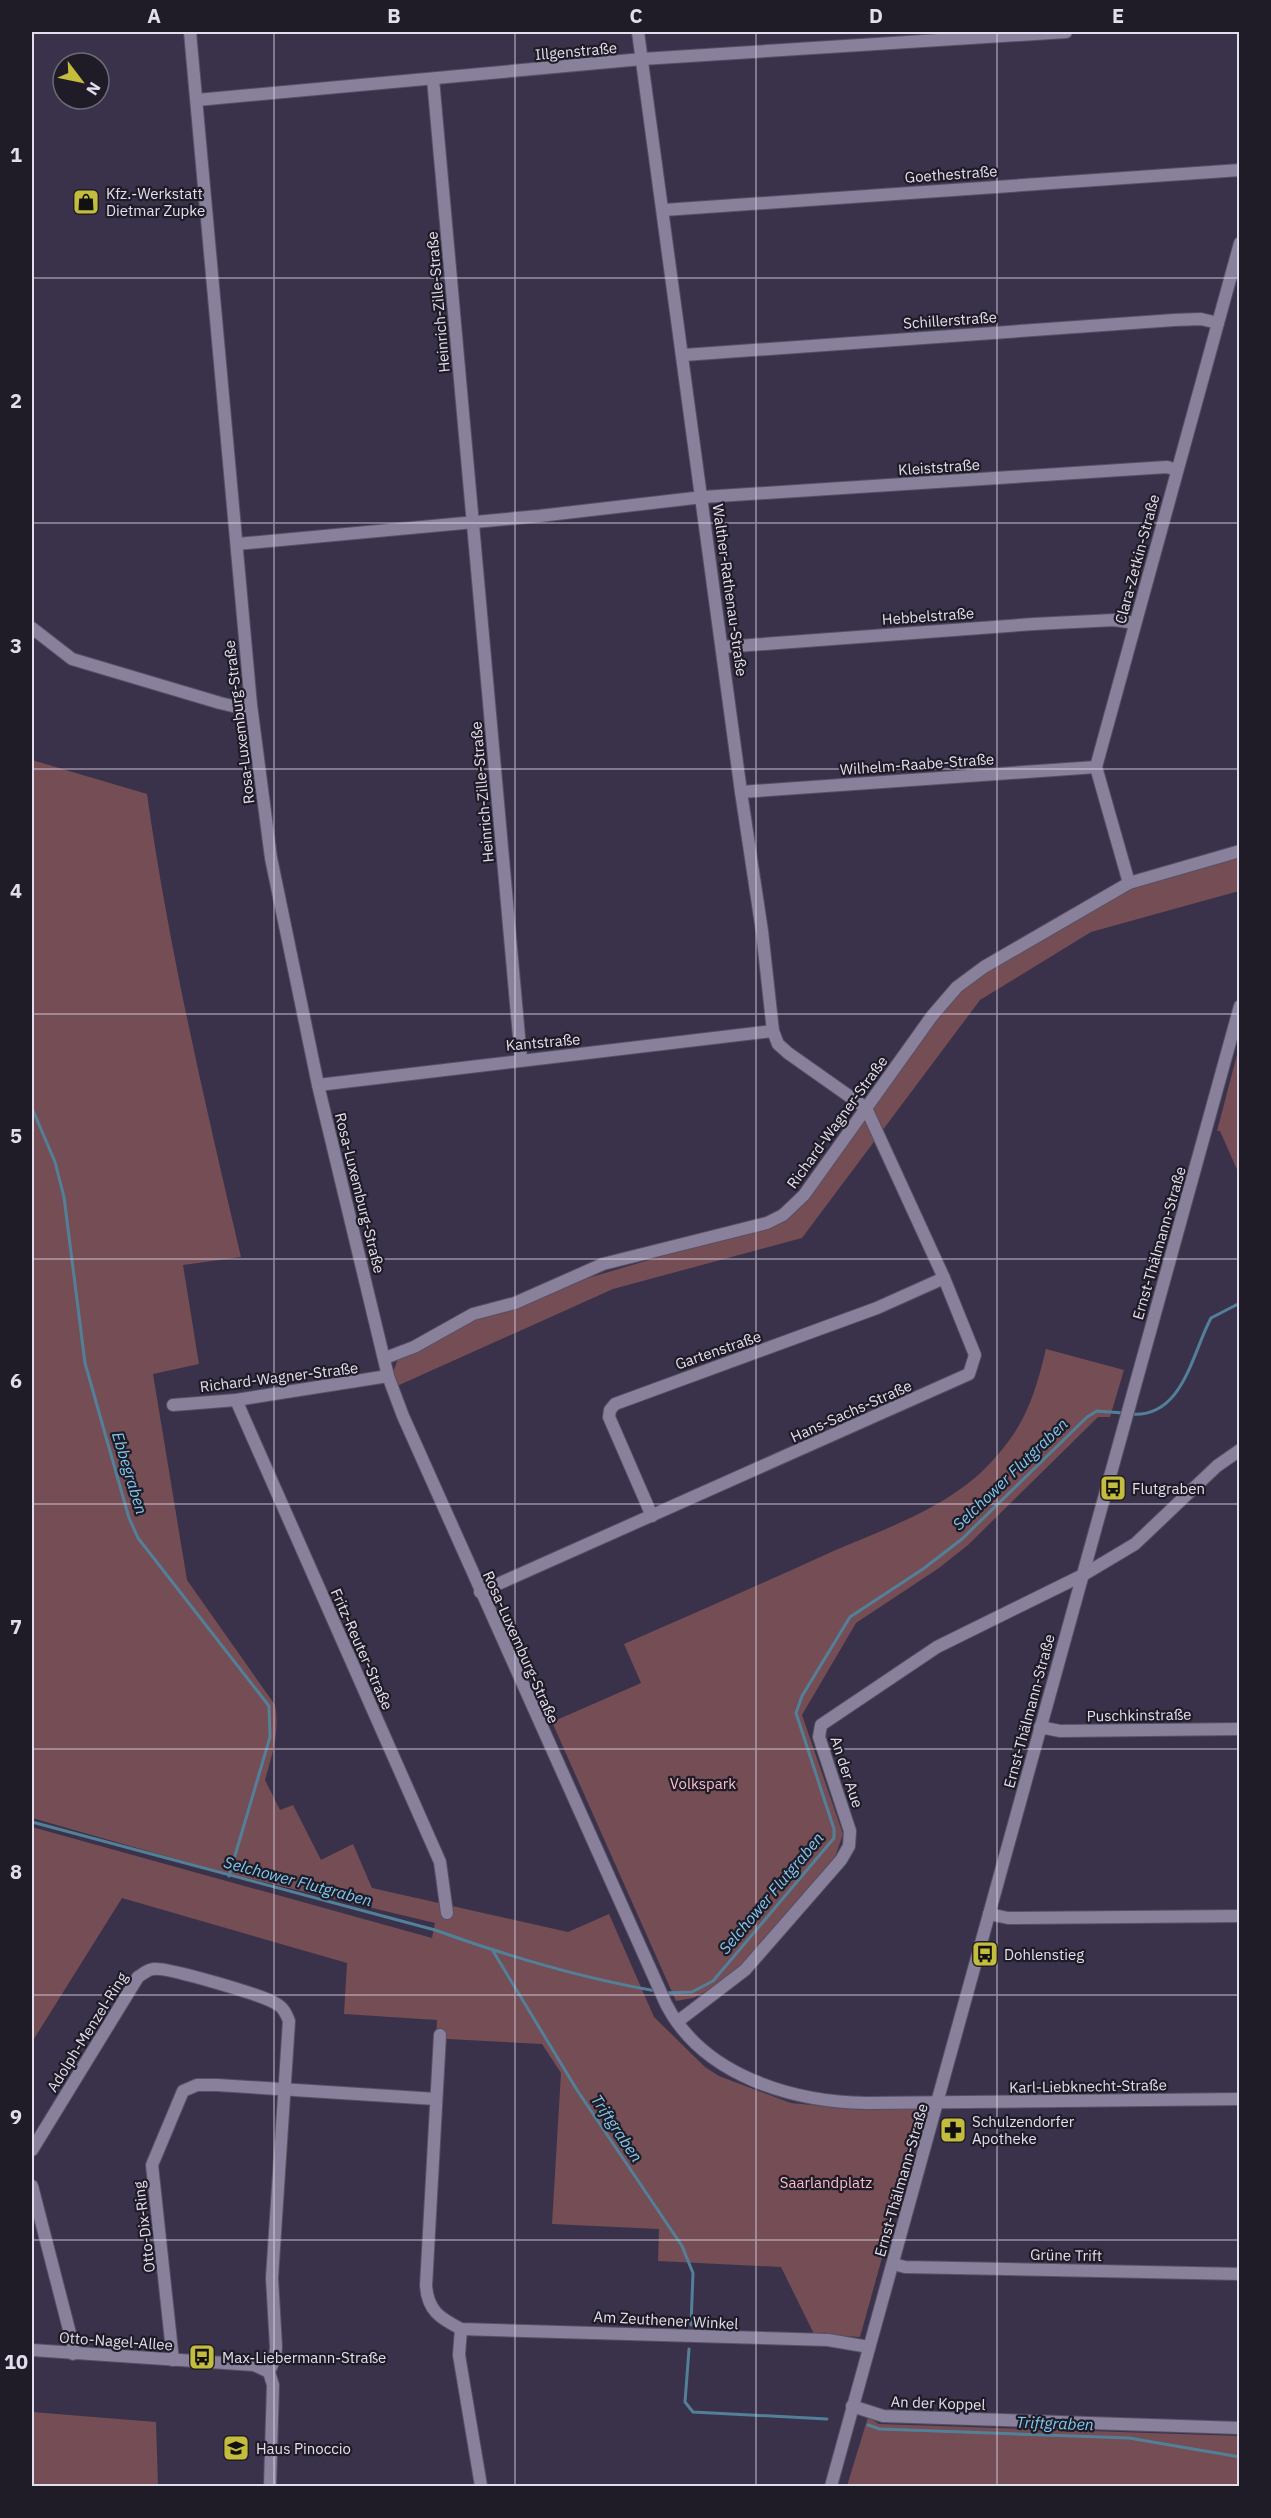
<svg xmlns="http://www.w3.org/2000/svg" width="1271" height="2518" viewBox="0 0 1271 2518" font-family="'IBM Plex Sans',sans-serif">
<style>
.green{fill:#744d55}
.lines{fill:none;stroke-linecap:round;stroke-linejoin:round}
.stream{stroke:#538099;stroke-width:3}
.minor-casing{stroke:#575064;stroke-width:14}
.minor{stroke:#89809c;stroke-width:12}
.grid{fill:none;stroke:#e3deee;stroke-width:1.5;stroke-opacity:0.55}
.labels{text-anchor:middle;dominant-baseline:central;stroke-width:4.5;stroke-linejoin:round;paint-order:stroke}
.street-label{font-size:15px;fill:#e3deee;stroke:#1f1c27}
.poi-label{font-size:15px;fill:#e3deee;stroke:#1f1c27;text-anchor:start}
.park-label{font-size:15px;fill:#fdbeca;stroke:#1f1c27}
.water-label{font-size:16px;font-style:italic;fill:#7fc9f0;stroke:#1f1c27}
.neatline{fill:none;stroke:#e3deee;stroke-width:2}
.grid-label{font-size:20px;text-anchor:middle;font-weight:bold;fill:#e3deee}
</style>
<rect width="100%" height="100%" fill="#3a324a"/>
<!-- green -->
<g class="green">
<path d="M32,760L147,794C169,950 205,1103 241,1257L183,1265L199,1364L153,1374L187,1580L275,1705C280,1731 272,1755 265,1780L280,1810L293,1805L321,1860L353,1844L372,1888L568,1932L609,1914L654,2017L705,2067L719,2076L791,2103L864,2110L924,2107L860,2337L814,2334L781,2267L658,2261L659,2229L552,2224L561,2073L542,2044L448,2039L436,2037L437,2020L344,2014L347,1963L122,1898L32,2042V1827L432,1938L435,1923L221,1872L32,1818Z"/>
<path d="M1239,857V891L1091,932L980,1000L802,1238L613,1289L397,1386L393,1372L398,1359L462,1324L578,1281L781,1221L958,992L981,975L1131,888Z"/>
<path d="M1239,1047L1240,1174H1239L1220,1131H1217Z"/>
<path d="M1046,1349L1124,1370L1110,1417H1098L968,1545L939,1568L856,1623L802,1715L843,1834L835,1857L735,1972L711,1989L693,1998L676,2001L552,1722L641,1683L624,1644C693,1614 761,1584 829,1553C886,1528 952,1507 994,1459C1026,1424 1035,1394 1046,1349Z"/>
<path d="M32,2412L156,2422L158,2486H32Z"/>
<path d="M868,2417L879,2424L1239,2436V2486H847Z"/>
</g>
<g class="lines">
<!-- stream -->
<g class="stream">
<path d="M32,1108L55,1162L64,1197L85,1363L129,1518L138,1538L269,1706L270,1737L229,1876"/>
<path d="M1130,1414C1183,1419 1192,1353 1211,1318L1240,1303"/>
<path d="M32,1822L435,1930C507,1956 581,1978 656,1991"/>
<path d="M493,1951L577,2090L682,2246L693,2273L691,2325"/>
<path d="M665,1993L692,1992L713,1981L834,1838V1829L796,1713L802,1696L850,1617L923,1569L962,1539L1087,1417L1097,1411L1123,1413"/>
<path d="M689,2349L685,2402L693,2412L827,2419"/>
<path d="M868,2425L880,2429L1129,2438L1240,2457"/>
</g>
<defs>
<g id="minor">
<path d="M190,32L251,705L271,858L318,1085L388,1376L403,1416L666,2004C703,2076 793,2102 867,2103L1240,2099"/>
<path d="M638,32L741,792L762,931L773,1031L778,1044L788,1053L866,1108"/>
<path d="M433,79L521,1059"/>
<path d="M197,100L642,59L1066,32"/>
<path d="M664,210L1240,170"/>
<path d="M684,355L1174,320L1201,319L1218,323"/>
<path d="M237,544L539,516L703,497L1167,467L1177,470"/>
<path d="M32,628L72,659L220,703L237,707L251,705"/>
<path d="M723,647L1034,624L1114,620L1135,623"/>
<path d="M741,792L1096,767"/>
<path d="M1129,883L1096,767L1240,243"/>
<path d="M318,1085L773,1031"/>
<path d="M385,1358L414,1347L473,1314L515,1303L603,1264L767,1223L783,1215L804,1195L932,1016L957,987L984,967L1129,883L1240,851"/>
<path d="M236,1400L440,1862L447,1913"/>
<path d="M173,1405L236,1400L388,1376"/>
<path d="M652,1516L609,1417L610,1410L615,1404L877,1308L944,1278"/>
<path d="M480,1592L969,1374L975,1355L944,1278L866,1108"/>
<path d="M1040,1727L1060,1731L1240,1729"/>
<path d="M989,1914L1008,1918L1240,1916"/>
<path d="M677,2022L745,1970L841,1860L849,1846L850,1831L819,1737L821,1725L937,1647L1083,1575L1135,1544L1217,1466L1240,1450"/>
<path d="M440,2035L426,2286C428,2311 440,2318 461,2329L828,2340L869,2347"/>
<path d="M32,2150L138,1977C143,1974 148,1969 154,1969C167,1967 262,1995 275,2003C283,2007 286,2013 289,2021L272,2278L276,2347L275,2358L269,2372L273,2385L270,2486"/>
<path d="M32,2186L73,2345V2354"/>
<path d="M893,2264L905,2267L1240,2274"/>
<path d="M461,2329L459,2355L481,2486"/>
<path d="M32,2350L254,2365L269,2372"/>
<path d="M173,2360L152,2165L183,2091L197,2085H217L436,2099"/>
<path d="M852,2406L883,2416L1240,2428"/>
<path d="M831,2486L1240,1006"/>
</g>
</defs>
<!-- minor casing -->
<use href="#minor" class="minor-casing"/>
<!-- minor -->
<use href="#minor" class="minor"/>
</g>
<!-- grid -->
<path class="grid" d="M274,32V2486M515,32V2486M756,32V2486M997,32V2486M32,278H1240M32,523H1240M32,769H1240M32,1014H1240M32,1259H1240M32,1504H1240M32,1749H1240M32,1995H1240M32,2240H1240"/>
<!-- icons -->
<defs>
<symbol id="shop-square" viewBox="-11 -11 22 22"><rect x="-9" y="-9" width="18" height="18" rx="4" fill="#c4bc3d" stroke="#1f1c27"/><path d="M-5-2.5h2.3a2.7 3.5 0 0 1 5.4 0H5L5.5 6h-11ZM-1.5-2.5h3a1.5 2.3 0 0 0-3 0Z" fill="#111"/></symbol>
<symbol id="bus-square" viewBox="-11 -11 22 22"><rect x="-9" y="-9" width="18" height="18" rx="4" fill="#c4bc3d" stroke="#1f1c27"/><path d="M-5-6H5V4H4V6H2V4H-2V6H-4V4H-5ZM-3.5-4V0h7V-4ZM-3.5 1.2v1.5H-2V1.2ZM2 1.2v1.5H3.5V1.2Z" fill="#111"/></symbol>
<symbol id="pharmacy-square" viewBox="-11 -11 22 22"><rect x="-9" y="-9" width="18" height="18" rx="4" fill="#c4bc3d" stroke="#1f1c27"/><path d="M-2-6h4v4h4v4h-4v4h-4v-4h-4v-4h4Z" fill="#111"/></symbol>
<symbol id="school-square" viewBox="-11 -11 22 22"><rect x="-9" y="-9" width="18" height="18" rx="4" fill="#c4bc3d" stroke="#1f1c27"/><path d="M0-5L7-2L0 1L-7-2ZM-4 1L0 2.5L4 1V4Q0 6-4 4Z" fill="#111"/></symbol>
</defs>
<g fill-rule="evenodd">
<use href="#shop-square" x="71" y="187" width="30" height="30"/>
<use href="#bus-square" x="1098" y="1473" width="30" height="30"/>
<use href="#bus-square" x="970" y="1939" width="30" height="30"/>
<use href="#pharmacy-square" x="938" y="2115" width="30" height="30"/>
<use href="#bus-square" x="187" y="2342" width="30" height="30"/>
<use href="#school-square" x="221" y="2433" width="30" height="30"/>
</g>
<g class="labels">
<!-- street labels -->
<g class="street-label">
<text transform="translate(576 51) rotate(-5)">Illgenstraße</text>
<text transform="translate(951 174) rotate(-4)">Goethestraße</text>
<text transform="translate(438 302) rotate(-95)">Heinrich-Zille-Straße</text>
<text transform="translate(950 320) rotate(-4)">Schillerstraße</text>
<text transform="translate(939 467) rotate(-4)">Kleiststraße</text>
<text transform="translate(1137 559) rotate(-75)">Clara-Zetkin-Straße</text>
<text transform="translate(730 590) rotate(82)">Walther-Rathenau-Straße</text>
<text transform="translate(928 616) rotate(-4)">Hebbelstraße</text>
<text transform="translate(239 722) rotate(-97)">Rosa-Luxemburg-Straße</text>
<text transform="translate(917 764) rotate(-4)">Wilhelm-Raabe-Straße</text>
<text transform="translate(482 792) rotate(-95)">Heinrich-Zille-Straße</text>
<text transform="translate(543 1042) rotate(-5)">Kantstraße</text>
<text transform="translate(837 1122) rotate(-54)">Richard-Wagner-Straße</text>
<text transform="translate(360 1193) rotate(76)">Rosa-Luxemburg-Straße</text>
<text transform="translate(1159 1243) rotate(-74)">Ernst-Thälmann-Straße</text>
<text transform="translate(718 1350) rotate(-19)">Gartenstraße</text>
<text transform="translate(279 1377) rotate(-7)">Richard-Wagner-Straße</text>
<text transform="translate(851 1411) rotate(-24)">Hans-Sachs-Straße</text>
<text transform="translate(521 1647) rotate(66)">Rosa-Luxemburg-Straße</text>
<text transform="translate(362 1649) rotate(66)">Fritz-Reuter-Straße</text>
<text transform="translate(1029 1711) rotate(-75)">Ernst-Thälmann-Straße</text>
<text transform="translate(1139 1715) rotate(-1)">Puschkinstraße</text>
<text transform="translate(847 1772) rotate(72)">An der Aue</text>
<text transform="translate(87 2032) rotate(-58)">Adolph-Menzel-Ring</text>
<text transform="translate(1088 2086) rotate(-1)">Karl-Liebknecht-Straße</text>
<text transform="translate(901 2180) rotate(-74)">Ernst-Thälmann-Straße</text>
<text transform="translate(144 2227) rotate(-97)">Otto-Dix-Ring</text>
<text transform="translate(1066 2255) rotate(1)">Grüne Trift</text>
<text transform="translate(666 2320) rotate(3)">Am Zeuthener Winkel</text>
<text transform="translate(116 2341) rotate(4)">Otto-Nagel-Allee</text>
<text transform="translate(938 2403) rotate(2)">An der Koppel</text>
</g>
<!-- poi labels -->
<g class="poi-label">
<text x="106" y="193">Kfz.-Werkstatt<tspan x="106" dy="17">Dietmar Zupke</tspan></text>
<text x="1132" y="1488">Flutgraben</text>
<text x="1004" y="1954">Dohlenstieg</text>
<text x="972" y="2121">Schulzendorfer<tspan x="972" dy="17">Apotheke</tspan></text>
<text x="222" y="2357">Max-Liebermann-Straße</text>
<text x="256" y="2448">Haus Pinoccio</text>
</g>
<!-- park labels -->
<g class="park-label">
<text x="703" y="1783">Volkspark</text>
<text x="826" y="2182">Saarlandplatz</text>
</g>
<!-- water labels -->
<g class="water-label">
<text transform="translate(130 1473) rotate(73)">Ebbegraben</text>
<text transform="translate(1010 1474) rotate(-44)">Selchower Flutgraben</text>
<text transform="translate(298 1881) rotate(15)">Selchower Flutgraben</text>
<text transform="translate(771 1893) rotate(-50)">Selchower Flutgraben</text>
<text transform="translate(617 2128) rotate(56)">Triftgraben</text>
<text transform="translate(1055 2423) rotate(2)">Triftgraben</text>
</g>
</g>
<!-- border -->
<rect width="1271" height="2518" fill="none" stroke="#1f1c27" stroke-width="66"/>
<!-- north arrow -->
<g transform="translate(81 81) rotate(122)"><circle r="28" fill="#1f1c27" stroke="#6d6a77" stroke-width="1.5"/>
<path d="M0-4.5L10 22L0 15L-10 22Z" fill="#c4bc3d"/>
<text y="-9" font-size="16" font-weight="bold" text-anchor="middle" fill="#e3deee">N</text>
</g>
<rect x="33" y="33" width="1205" height="2452" class="neatline"/>
<g class="grid-label">
<text x="154" y="23">A</text>
<text x="394" y="23">B</text>
<text x="636" y="23">C</text>
<text x="876" y="23">D</text>
<text x="1118" y="23">E</text>
<text x="16" y="162">1</text>
<text x="16" y="408">2</text>
<text x="16" y="653">3</text>
<text x="16" y="898">4</text>
<text x="16" y="1143">5</text>
<text x="16" y="1388">6</text>
<text x="16" y="1634">7</text>
<text x="16" y="1879">8</text>
<text x="16" y="2124">9</text>
<text x="16" y="2369">10</text>
</g>
</svg>
